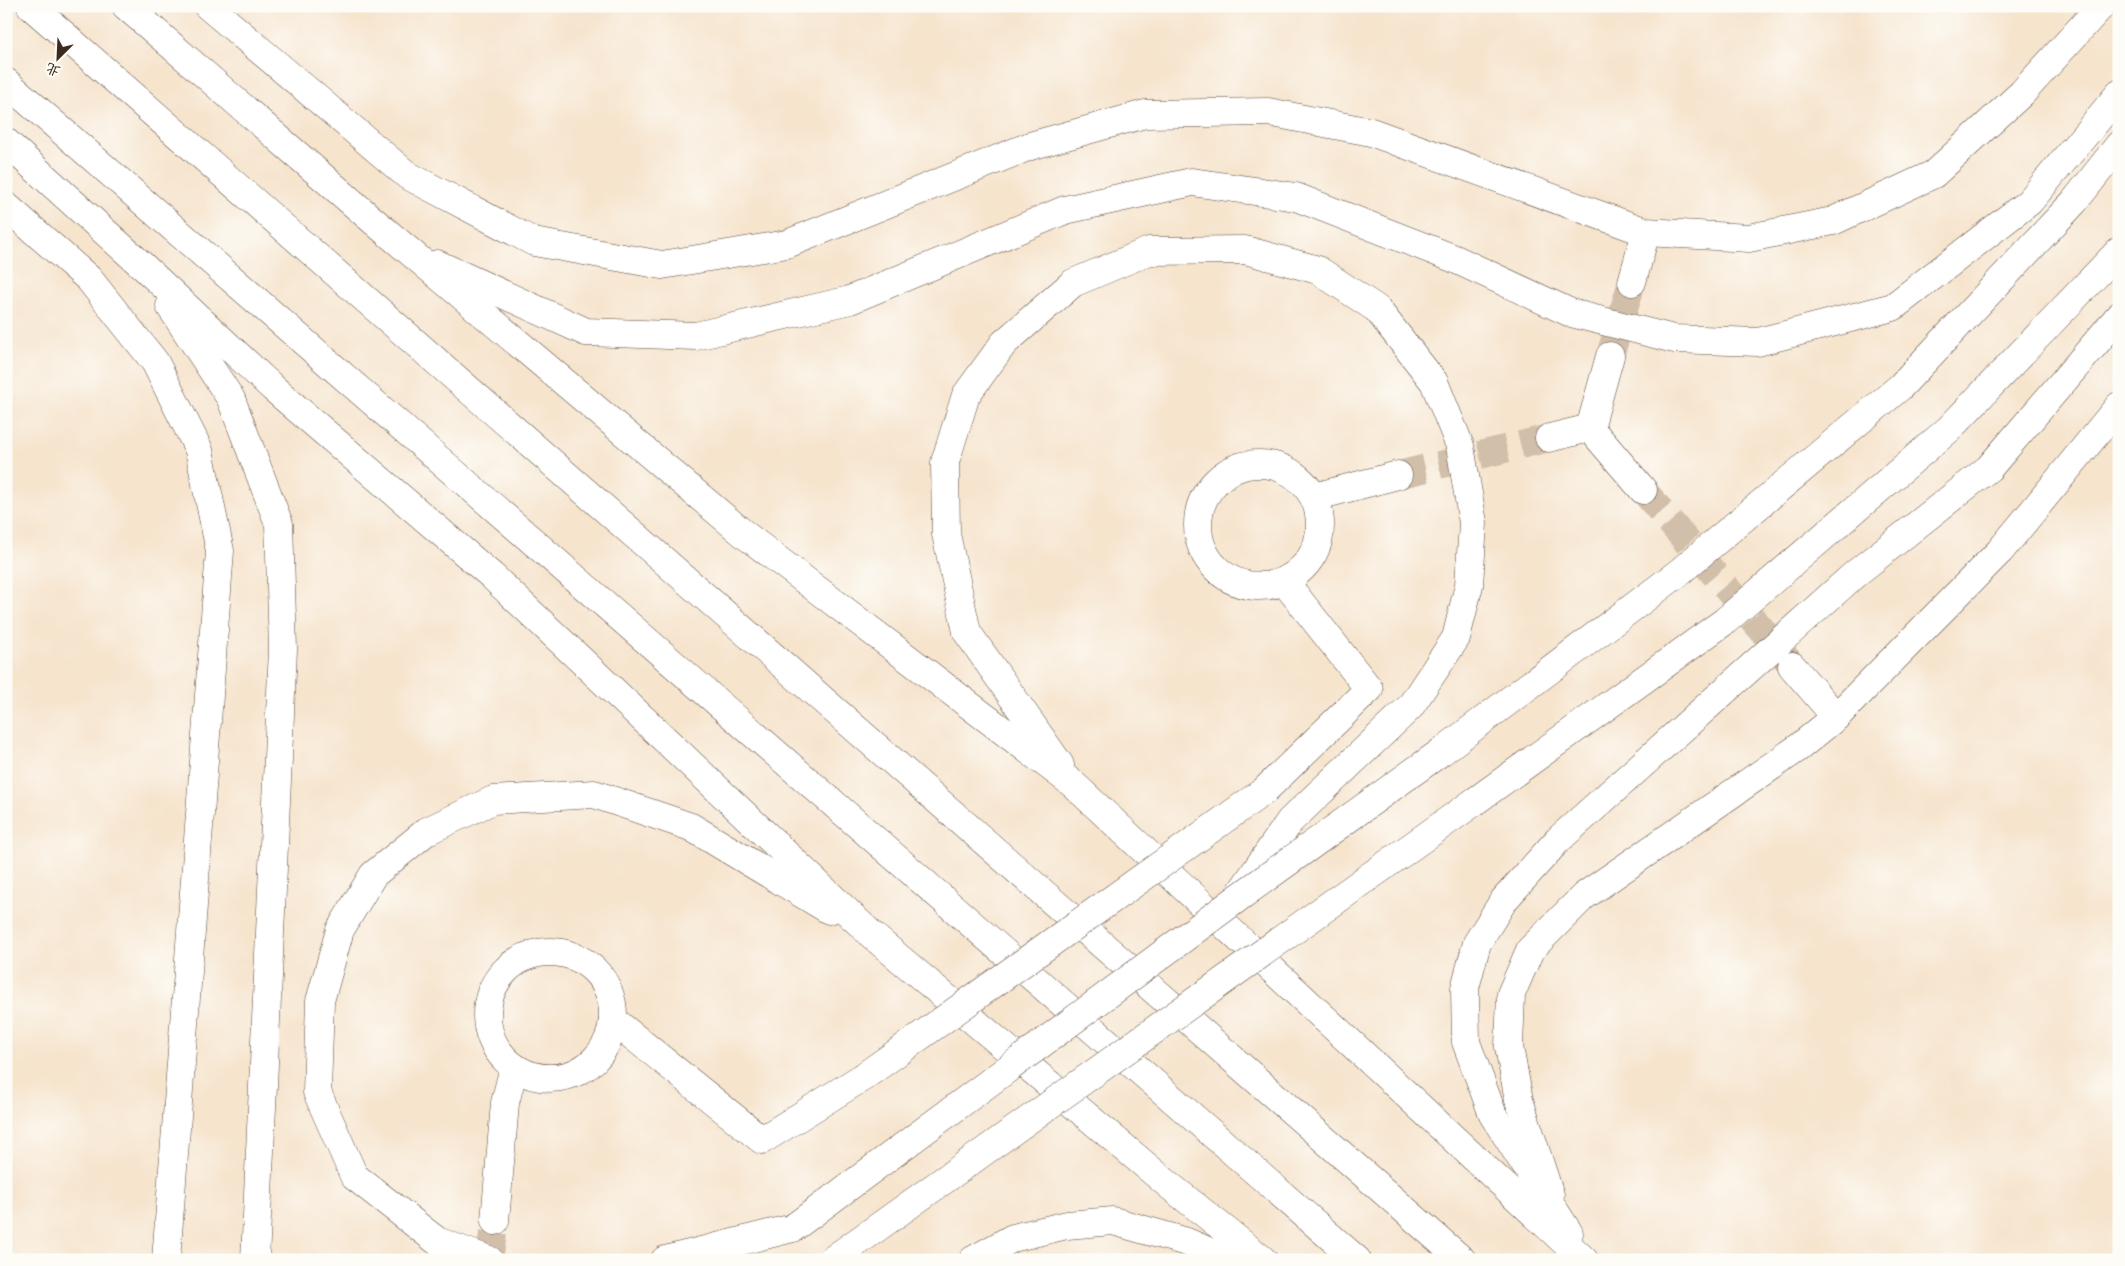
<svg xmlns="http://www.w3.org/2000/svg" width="2125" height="1266" viewBox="0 0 2125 1266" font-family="Itim,'LXGW WenKai TC',sans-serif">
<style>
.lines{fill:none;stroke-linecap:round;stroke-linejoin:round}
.minor-tunnel{stroke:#d1bfaa;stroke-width:28;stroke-dasharray:28 14;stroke-linecap:butt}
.minor-casing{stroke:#574638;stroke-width:29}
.major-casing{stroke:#574638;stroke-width:29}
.minor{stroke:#fff;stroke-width:28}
.major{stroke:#fff;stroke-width:28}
.minor-bridge-casing{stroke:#574638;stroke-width:29;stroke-linecap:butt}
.major-bridge-casing{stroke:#574638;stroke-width:29;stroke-linecap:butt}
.minor-bridge{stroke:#fff;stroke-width:28}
.major-bridge{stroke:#fff;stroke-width:28}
</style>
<rect width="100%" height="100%" fill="#fdfcf7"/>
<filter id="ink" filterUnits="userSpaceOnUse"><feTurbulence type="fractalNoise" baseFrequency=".02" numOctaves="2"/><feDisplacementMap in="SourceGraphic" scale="10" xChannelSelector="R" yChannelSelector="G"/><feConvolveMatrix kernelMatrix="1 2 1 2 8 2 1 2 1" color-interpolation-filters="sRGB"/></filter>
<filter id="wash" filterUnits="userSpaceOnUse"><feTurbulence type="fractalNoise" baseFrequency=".0096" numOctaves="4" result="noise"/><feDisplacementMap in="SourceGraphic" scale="20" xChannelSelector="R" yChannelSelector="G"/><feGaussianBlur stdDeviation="1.12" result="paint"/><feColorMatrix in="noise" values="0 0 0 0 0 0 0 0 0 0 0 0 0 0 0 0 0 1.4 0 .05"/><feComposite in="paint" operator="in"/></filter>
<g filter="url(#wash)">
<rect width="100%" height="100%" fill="#f6e4cd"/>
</g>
<g filter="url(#ink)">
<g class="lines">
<!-- minor-tunnel -->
<g class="minor-tunnel">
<path d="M1610,356L1632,282"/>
<path d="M1398,475L1549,438"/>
<path d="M1643,490L1791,664"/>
<path d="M489,1260L495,1221"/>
</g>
<defs>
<g id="minor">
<path d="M208,6L407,175L534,242L662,265L787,244L1030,146L1145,114L1268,112L1371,132L1646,232L1749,238L1833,221L1934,174L2022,93L2101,6"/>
<path d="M6,206L89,279L155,362L199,450L220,551L166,1260"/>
<path d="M1632,282L1646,232"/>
<path d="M1590,428L1643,490"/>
<path d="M1590,428L1610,356"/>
<path d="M1549,438L1590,428"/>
<circle cx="1259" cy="525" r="61"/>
<path d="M1314,497L1398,475"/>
<path d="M1792,666L1836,717"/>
<path d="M1264,791L1369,689L1284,581"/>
<circle cx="550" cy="1015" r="63"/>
<path d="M613,1020L762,1140L863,1077"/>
<path d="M1550,1195L1519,1100L1509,1047L1511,994L1530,950L1584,896L1798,748L1836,717L2000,551L2119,406"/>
<path d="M495,1221L505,1103L514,1067"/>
</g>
<g id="major">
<path d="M31,6L1462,1260"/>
<path d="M126,6L370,218L744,534L1073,784L1584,1260"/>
<path d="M6,82L1357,1260"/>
<path d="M6,142L146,269L273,388L492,576L873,936L1170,1186L1263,1260"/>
<path d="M437,264L586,332L696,336L850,300L1065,210L1192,182L1296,197L1455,259L1571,313L1674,339L1758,342L1893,307L2029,202L2119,94"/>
<path d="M170,306L231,399L279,524L283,649L255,1260"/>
<path d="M1441,752L1677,574L1900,387L2074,202L2119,145"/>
<path d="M1060,765L967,632L946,534L945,462L966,395L1004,343L1073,283L1149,251L1245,250L1318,270L1377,309L1434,382L1460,446L1473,523L1469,585L1456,638L1410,707L1290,821L1239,895"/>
<path d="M1474,802L1725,621L1949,429L2119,251"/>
<path d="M1569,1233L1493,1115L1466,1042L1465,988L1477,943L1504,900L1558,840L1855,574L1989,468L2119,316"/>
<path d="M489,1260L437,1241L354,1176L317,1092L320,1001L340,930L373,875L427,831L493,800L594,794L691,827L829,910"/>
<path d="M665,1260L793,1228"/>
<path d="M973,1260L1013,1238L1067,1225L1113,1221L1187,1242L1228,1260"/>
</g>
</defs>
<!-- minor casing -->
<use href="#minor" class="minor-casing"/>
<!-- major casing -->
<use href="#major" class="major-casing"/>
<!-- minor -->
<use href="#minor" class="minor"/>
<!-- major -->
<use href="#major" class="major"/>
<defs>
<path id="minor-bridge" d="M863,1077L1264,791"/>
<g id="major-bridge">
<path d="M793,1228L1238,898L1441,752"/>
<path d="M832,1260L1474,802"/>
</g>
</defs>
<!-- minor-bridge casing -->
<use href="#minor-bridge" class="minor-bridge-casing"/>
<!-- major-bridge casing -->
<use href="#major-bridge" class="major-bridge-casing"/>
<!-- minor-bridge -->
<use href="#minor-bridge" class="minor-bridge"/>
<!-- major-bridge -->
<use href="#major-bridge" class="major-bridge"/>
</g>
</g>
<!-- margin -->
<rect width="2125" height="1266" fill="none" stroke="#fdfcf7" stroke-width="25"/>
<!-- north arrow -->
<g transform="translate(58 58) rotate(204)" stroke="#fdfcf7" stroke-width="4" paint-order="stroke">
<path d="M0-4L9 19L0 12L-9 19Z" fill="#3b2a1e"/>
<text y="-8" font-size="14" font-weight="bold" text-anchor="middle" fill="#3b2a1e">北</text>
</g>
</svg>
